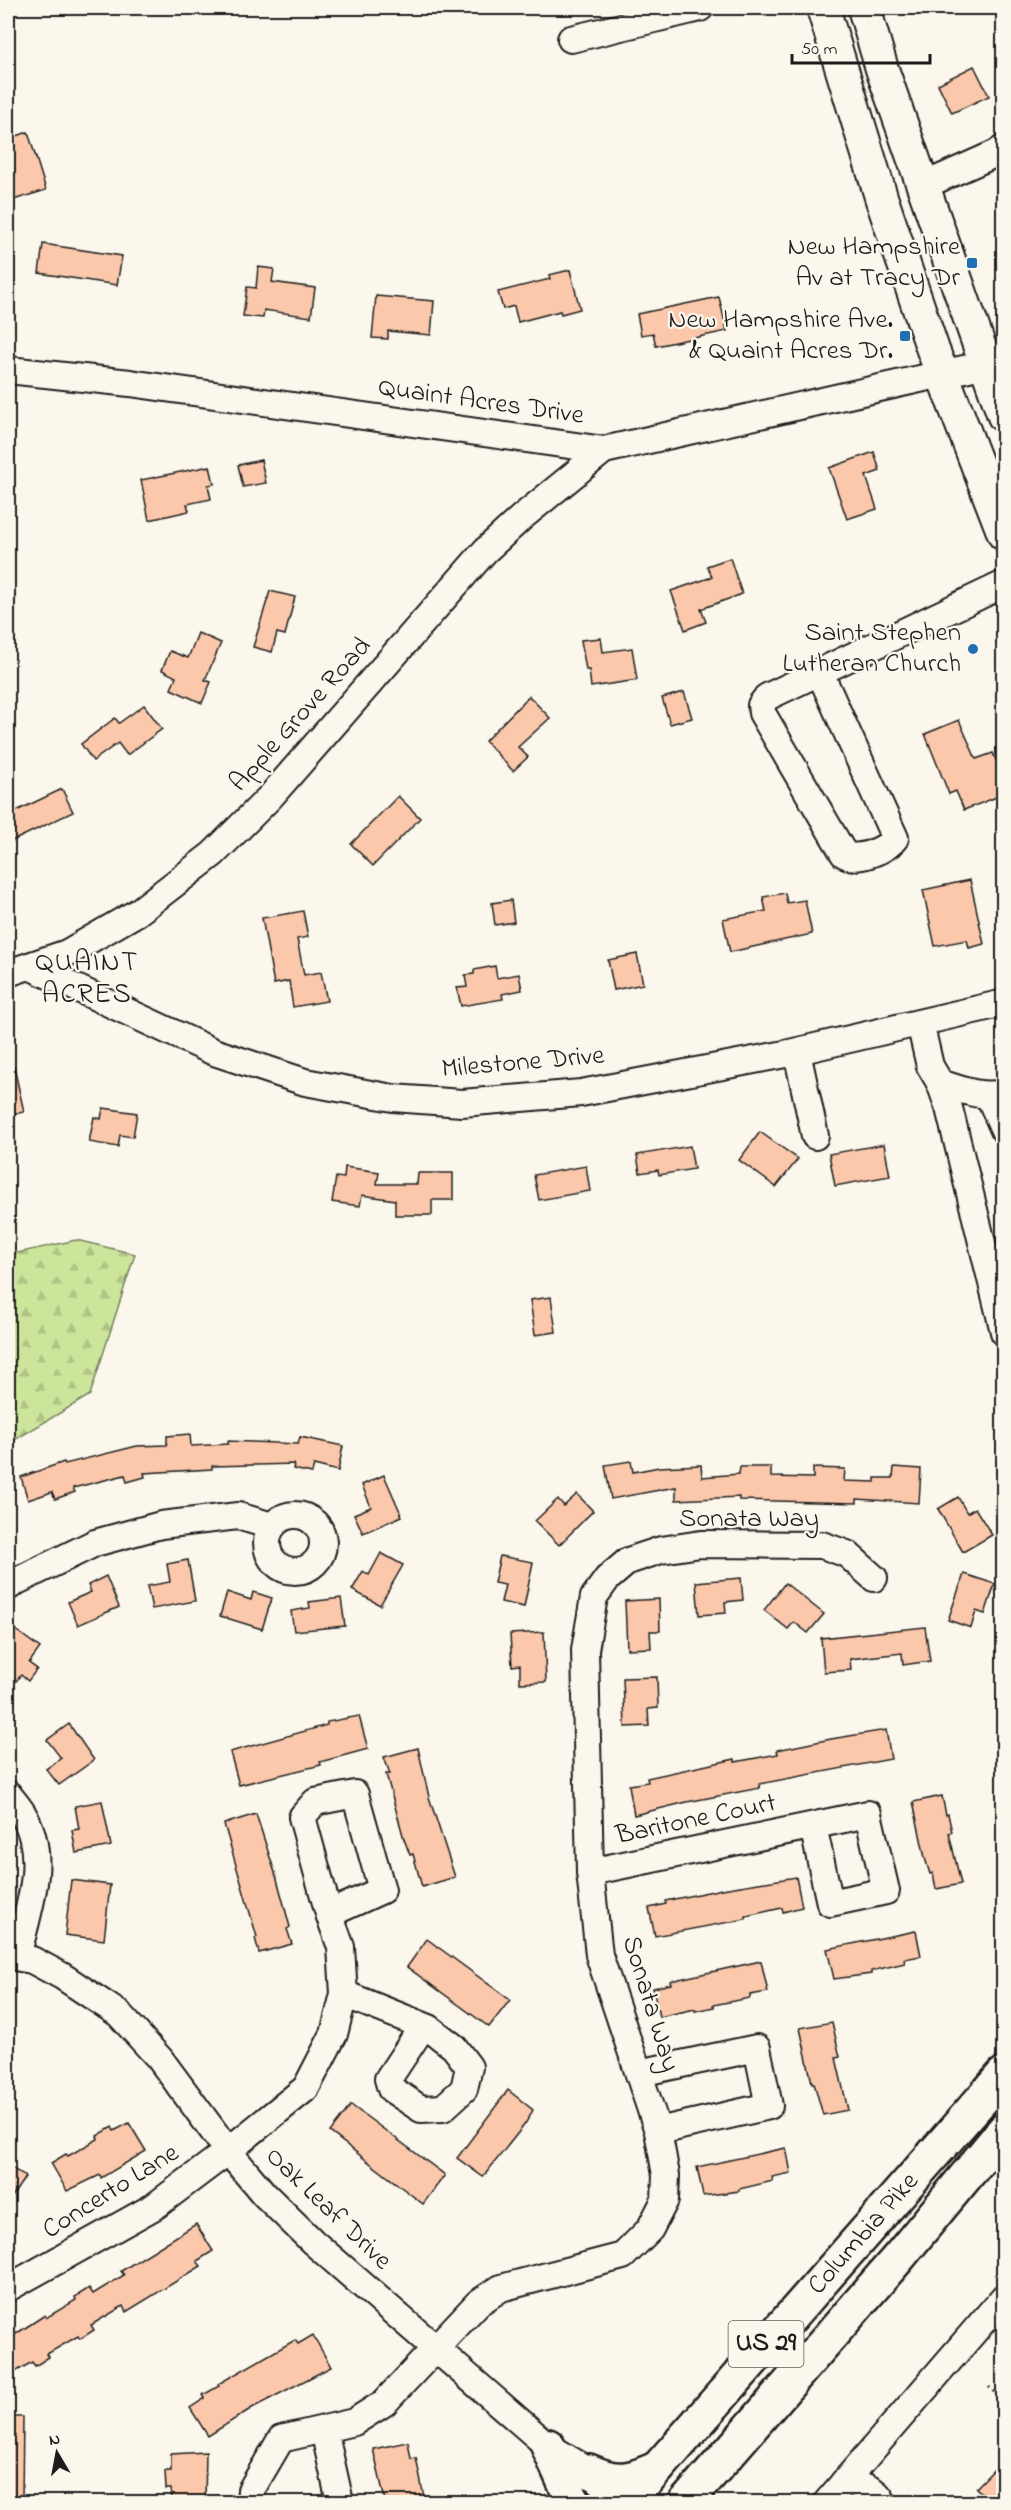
<svg xmlns="http://www.w3.org/2000/svg" width="1011" height="2510" viewBox="0 0 1011 2510" font-family="'Indie Flower',sans-serif">
<style>
.forest{fill:url(#forest-firs);stroke:#74805c;stroke-width:1.5}
.building{fill:#fbc8ab;stroke:#1c1c1c;stroke-width:1.5}
.lines{fill:none;stroke-linecap:round;stroke-linejoin:round}
.minor-casing{stroke:#1c1c1c;stroke-width:30}
.major-casing{stroke:#1c1c1c;stroke-width:36}
.highway-casing{stroke:#1c1c1c;stroke-width:38}
.path{stroke:#1c1c1c;stroke-width:3;stroke-dasharray:1.5 4.5;stroke-linecap:butt}
.minor{stroke:#fbf7ec;stroke-width:26}
.major{stroke:#fbf7ec;stroke-width:32}
.highway{stroke:#fbf7ec;stroke-width:33}
.poi-dot{fill:#1f6fb2;stroke:#fbf7ec;stroke-width:2}
.labels{text-anchor:middle;dominant-baseline:central;stroke-width:4.5;stroke-linejoin:round;paint-order:stroke}
.shield{fill:#fbf7ec;stroke:#5f5e5a;stroke-width:1.5}
.shield-label{font-size:26px;font-weight:bold;fill:#1c1c1c}
.poi-label{font-size:27px;fill:#1c1c1c;stroke:#fbf7ec;text-anchor:end}
.street-label{font-size:27px;fill:#1c1c1c;stroke:#fbf7ec}
.neighbourhood-label{font-size:28px;letter-spacing:1.5px;fill:#1c1c1c;stroke:#fbf7ec}
</style>
<defs>
<pattern id="forest-firs" width="22" height="20" patternUnits="userSpaceOnUse" patternTransform="scale(1.5)"><rect width="22" height="20" fill="#cce59b"/><path d="M5 1l3.5 6h-7zM16 11l3.5 6h-7z" fill="#afc485"/></pattern>
</defs>
<rect width="100%" height="100%" fill="#fbf7ec"/>
<filter id="ink" filterUnits="userSpaceOnUse"><feTurbulence type="fractalNoise" baseFrequency=".0167" numOctaves="2"/><feDisplacementMap in="SourceGraphic" scale="12" xChannelSelector="R" yChannelSelector="G"/><feConvolveMatrix kernelMatrix="1 2 1 2 8 2 1 2 1" color-interpolation-filters="sRGB"/></filter>
<g filter="url(#ink)">
<!-- forest -->
<path class="forest" d="M76,1240L135,1254L90,1395L8,1444V1255Z"/>
<!-- building -->
<g class="building">
<path d="M974,66L989,96L952,113L938,84Z"/>
<path d="M28,132L46,190L10,201L8,192V139Z"/>
<path d="M43,244L122,256L117,285L39,273Z"/>
<path d="M258,267L274,269L272,282L315,288L311,317L264,310L263,318L243,316L247,287L256,288Z"/>
<path d="M570,270L580,309L561,314L560,311L518,322L514,306L503,309L498,292L550,279L549,275Z"/>
<path d="M376,296L434,301L431,335L388,331V339L372,338Z"/>
<path d="M719,297L727,331L656,346L653,333L641,335L637,314Z"/>
<path d="M874,452L880,471L866,476L877,509L847,519L829,468Z"/>
<path d="M261,460L266,483L243,487L238,465Z"/>
<path d="M210,466L214,484L208,485L211,499L187,504L189,511L149,520L141,480Z"/>
<path d="M730,558L742,594L701,609L706,622L685,630L671,591L712,577L707,566Z"/>
<path d="M270,591L295,597L285,635L277,633L272,652L253,647Z"/>
<path d="M198,633L221,643L205,680L211,682L202,703L171,689L176,677L162,670L170,651L188,658Z"/>
<path d="M601,638L603,652L632,648L637,680L591,687L589,670H586L581,640Z"/>
<path d="M684,692L692,718L670,724L662,698Z"/>
<path d="M529,696L550,718L518,747L528,757L513,771L485,741Z"/>
<path d="M144,705L162,729L127,755L118,743L93,761L81,744L115,718L119,723Z"/>
<path d="M959,720L976,759L993,753L1004,779V794L964,810L956,791L949,794L925,734Z"/>
<path d="M62,789L73,812L8,843V815Z"/>
<path d="M398,796L420,818L373,866L351,844Z"/>
<path d="M970,880L984,944L969,948L967,940L935,946L923,890Z"/>
<path d="M785,893L787,903L805,900L812,934L730,952L723,919L766,911L763,897Z"/>
<path d="M511,900L514,922L495,925L492,903Z"/>
<path d="M303,911L308,937L297,939L304,975L321,972L327,1001L293,1007L289,981L274,984L262,918Z"/>
<path d="M637,954L643,984L614,990L608,960Z"/>
<path d="M495,966L497,978L519,974L522,990L502,994L503,999L461,1006L457,988L467,987L465,975L474,974V970Z"/>
<path d="M8,1067H14L24,1112L8,1115Z"/>
<path d="M103,1108L137,1113L133,1137L120,1135L118,1147L89,1142L94,1117L101,1119Z"/>
<path d="M760,1132L798,1159L776,1187L739,1160Z"/>
<path d="M884,1144L890,1176L835,1186L829,1154Z"/>
<path d="M690,1146L694,1169L659,1175L658,1170L640,1173L637,1155Z"/>
<path d="M586,1166L590,1191L539,1200L534,1175Z"/>
<path d="M345,1167L379,1172L377,1184H417L418,1173H453V1200H432V1215H395V1200L362,1195L360,1206L332,1202L336,1177L344,1178Z"/>
<path d="M551,1297L556,1332L535,1335L530,1300Z"/>
<path d="M190,1434L191,1446L228,1444V1441L298,1444L300,1437L343,1446L338,1471L314,1465L312,1473L293,1469L294,1464L212,1466V1469L144,1473L145,1477L127,1482L125,1475L73,1488L75,1492L55,1499L52,1492L28,1500L21,1477L64,1462L65,1464L137,1446L167,1445V1436Z"/>
<path d="M631,1461L633,1472L659,1467L701,1465L702,1477L739,1474L740,1467H771V1477L813,1478V1468L845,1469L844,1481L875,1482V1478H893L894,1467L921,1469L919,1503L857,1499V1503L739,1500V1497L676,1500V1487L611,1499L605,1465Z"/>
<path d="M384,1475L402,1516L363,1533L354,1514L371,1507L362,1485Z"/>
<path d="M577,1494L593,1511L559,1545L535,1521L558,1499L564,1506Z"/>
<path d="M958,1497L967,1513L975,1508L992,1535L963,1552L938,1509Z"/>
<path d="M381,1553L403,1565L380,1605L352,1590L363,1571L369,1575Z"/>
<path d="M500,1556L533,1562L524,1607L501,1602L505,1585L494,1583Z"/>
<path d="M188,1560L195,1601L152,1609L147,1586L170,1582L167,1564Z"/>
<path d="M964,1574L995,1584L985,1614L976,1611L971,1628L948,1620Z"/>
<path d="M106,1576L119,1607L78,1625L68,1602L91,1592L88,1585Z"/>
<path d="M741,1578L743,1600L725,1602L726,1613L699,1615L696,1582Z"/>
<path d="M785,1583L824,1614L808,1633L794,1622L788,1629L764,1610Z"/>
<path d="M227,1592L251,1600L253,1592L272,1598L262,1629L220,1616Z"/>
<path d="M341,1598L345,1626L294,1631L291,1611L310,1608L309,1602Z"/>
<path d="M659,1599L660,1631H650L651,1648L627,1649L625,1601Z"/>
<path d="M925,1627L930,1661L903,1665L902,1653L850,1659L851,1670L824,1672L821,1638Z"/>
<path d="M14,1629L40,1648L29,1663L37,1669L28,1681L21,1675L8,1691V1638Z"/>
<path d="M544,1632L546,1682L520,1683V1665L512,1666L510,1634Z"/>
<path d="M657,1677L658,1708L648,1709L649,1726L625,1727L623,1678Z"/>
<path d="M359,1716L368,1749L320,1762L321,1765L239,1785L230,1752L327,1725V1722Z"/>
<path d="M69,1724L94,1760L59,1785L46,1769L61,1758L47,1740Z"/>
<path d="M886,1730L891,1759L759,1784L760,1788L687,1802L634,1815L629,1785L648,1782L647,1778L735,1759V1762L778,1754L777,1750L831,1739Z"/>
<path d="M418,1748L429,1797L455,1877L422,1887L413,1854L410,1855L404,1839L386,1774H390L384,1757Z"/>
<path d="M942,1796L946,1815L948,1814L952,1832L949,1833L961,1884L936,1889L933,1873L930,1874L925,1858L913,1802Z"/>
<path d="M102,1801L111,1846L76,1853L72,1830L79,1829L75,1806Z"/>
<path d="M256,1814L277,1879L290,1927L287,1929L292,1944L259,1953L255,1938L257,1937L224,1824Z"/>
<path d="M796,1877L802,1907L783,1912L782,1908L746,1916V1919L655,1936L649,1908L666,1904L665,1901L722,1889Z"/>
<path d="M71,1880L110,1885L104,1940L65,1935Z"/>
<path d="M916,1931L921,1956L904,1959L905,1963L871,1971V1974L834,1979L827,1949Z"/>
<path d="M427,1939L510,2000L489,2027L407,1967Z"/>
<path d="M761,1961L768,1992L750,1995V1998L713,2005L714,2007L695,2011V2009L659,2017L653,1988L671,1984L670,1981Z"/>
<path d="M832,2022L840,2057L836,2058L848,2110L823,2115L814,2083H812L800,2028Z"/>
<path d="M508,2090L533,2110L525,2124L483,2177L457,2158Z"/>
<path d="M351,2105L445,2175L423,2204L330,2132Z"/>
<path d="M129,2123L146,2151L101,2178L100,2175L67,2191L51,2163L66,2154L68,2156L98,2139L97,2136L112,2127L114,2131Z"/>
<path d="M786,2148L791,2173L772,2177L773,2181L739,2189V2191L703,2196L697,2167Z"/>
<path d="M8,2165L25,2177L8,2203Z"/>
<path d="M196,2224L213,2251L197,2261L201,2266L126,2312L123,2306L91,2325L94,2330L80,2339L78,2336L47,2354L49,2357L35,2366L32,2362L17,2371L8,2355V2339L45,2315L46,2318L76,2300L75,2297L89,2288L93,2294L124,2275L121,2271Z"/>
<path d="M313,2335L331,2367L252,2408L208,2436L190,2408L205,2398L203,2395L219,2386L218,2384L295,2340L298,2344Z"/>
<path d="M8,2417H23L22,2502H8Z"/>
<path d="M408,2442L411,2459L416,2458L425,2502L385,2500L373,2449Z"/>
<path d="M206,2452L205,2502H172L171,2489H166L165,2471H171V2454Z"/>
<path d="M1004,2459V2502H974L982,2494L976,2488Z"/>
</g>
<g class="lines">
<defs>
<g id="minor">
<path d="M571,39L700,8"/>
<path d="M923,186L997,153L1004,148"/>
<path d="M8,370L130,383L604,450L1004,360"/>
<path d="M820,673L895,838C887,850 857,862 844,854L762,713L761,705L767,697L1004,584"/>
<path d="M29,966L214,1052L305,1082L393,1098L462,1103L581,1093L785,1054L1004,1003"/>
<path d="M8,973L67,953L138,912L213,854L271,796L485,551L522,517L604,450"/>
<path d="M920,1023L930,1066L940,1083C962,1090 980,1098 1004,1093"/>
<path d="M797,1052L815,1136"/>
<path d="M940,1083L949,1108L1004,1332"/>
<path d="M989,1096L1004,1130"/>
<circle cx="295" cy="1543" r="28"/>
<path d="M8,1587L17,1581L95,1543L161,1525L238,1516L272,1526"/>
<path d="M8,1794C13,1801 20,1808 24,1816C49,1859 27,1913 17,1957"/>
<path d="M590,1872L868,1814L886,1891L830,1903L813,1826"/>
<path d="M8,1956L32,1960L62,1976L119,2014L160,2059L228,2151L264,2194L313,2242L548,2446L589,2471L603,2484"/>
<path d="M344,1994L429,2028L454,2047L469,2067L464,2089L443,2108L421,2109L391,2089L388,2079L423,2026"/>
<path d="M639,2073L757,2048L769,2106L658,2131"/>
<path d="M8,2288L155,2206L228,2151L306,2088L334,2034L344,1994L341,1947L329,1914L302,1817L315,1802L355,1794L382,1890L329,1914"/>
<path d="M324,2430L340,2502"/>
<path d="M844,2482C861,2485 875,2487 883,2502"/>
<path d="M250,2502L251,2490L281,2439L354,2422L384,2403L478,2303L501,2288L623,2256L650,2229L665,2200L666,2175L658,2131L599,1955L590,1872L585,1650L594,1597L607,1579L628,1561L661,1550L701,1544L822,1545L847,1554L874,1578"/>
<path d="M827,2502L1004,2297"/>
</g>
<g id="major">
<path d="M823,8L882,200L933,350L1004,534"/>
<path d="M864,8L882,69L1004,416"/>
</g>
<g id="highway">
<path d="M548,2446L573,2502"/>
<path d="M589,2471C618,2484 629,2481 658,2468"/>
<path id="s1" d="M628,2502L1004,2074"/>
<path d="M686,2502L899,2257L1004,2130"/>
</g>
</defs>
<!-- minor casing -->
<use href="#minor" class="minor-casing"/>
<!-- major casing -->
<use href="#major" class="major-casing"/>
<!-- highway casing -->
<use href="#highway" class="highway-casing"/>
<!-- path -->
<path class="path" d="M989,2387L1004,2401"/>
<!-- minor -->
<use href="#minor" class="minor"/>
<!-- major -->
<use href="#major" class="major"/>
<!-- highway -->
<use href="#highway" class="highway"/>
</g>
</g>
<!-- markers -->
<g class="poi-dot">
<rect x="966" y="257" width="12" height="12" rx="3"/>
<rect x="899" y="330" width="12" height="12" rx="3"/>
<circle cx="973" cy="649" r="6"/>
</g>
<g class="labels">
<!-- shield labels -->
<rect class="shield" x="728.5" y="2321" width="75" height="46" rx="4.5"/>
<g class="shield-label">
<text x="766" y="2344">US 29</text>
</g>
<!-- poi labels -->
<g class="poi-label">
<text x="960" y="247">New Hampshire<tspan x="960" dy="31">Av at Tracy Dr</tspan></text>
<text x="893" y="320">New Hampshire Ave.<tspan x="893" dy="31">&amp; Quaint Acres Dr.</tspan></text>
<text x="961" y="633">Saint Stephen<tspan x="961" dy="31">Lutheran Church</tspan></text>
</g>
<!-- street labels -->
<g class="street-label">
<text transform="translate(481 402) rotate(8)">Quaint Acres Drive</text>
<text transform="translate(301 715) rotate(-48)">Apple Grove Road</text>
<text transform="translate(523 1063) rotate(-5)">Milestone Drive</text>
<text x="749" y="1519">Sonata Way</text>
<text transform="translate(696 1820) rotate(-12)">Baritone Court</text>
<text transform="translate(650 2004) rotate(73)">Sonata Way</text>
<text transform="translate(111 2192) rotate(-32)">Concerto Lane</text>
<text transform="translate(328 2209) rotate(44)">Oak Leaf Drive</text>
<text stroke="none"><textPath href="#s1" startOffset="357">Columbia Pike</textPath></text>
</g>
<!-- neighbourhood labels -->
<g class="neighbourhood-label">
<text x="87" y="963">QUAINT<tspan x="87" dy="32">ACRES</tspan></text>
</g>
</g>
<!-- margin -->
<rect width="1011" height="2510" fill="none" stroke="#fbf7ec" stroke-width="30"/>
<rect x="15" y="15" width="981" height="2480" fill="none" stroke="#1c1c1c" stroke-width="2" filter="url(#ink)"/>
<!-- north arrow -->
<g transform="translate(57 2453) rotate(350)" stroke="#fbf7ec" stroke-width="4.5" paint-order="stroke">
<path d="M0-4.5L10 22L0 15L-10 22Z" fill="#1c1c1c"/>
<text y="-9" font-size="16" font-weight="bold" text-anchor="middle" fill="#1c1c1c">N</text>
</g>
<!-- scale -->
<path d="M792 54v9h138v-9" fill="none" stroke="#1c1c1c" stroke-width="3"/>
<text x="801" y="54" font-size="18" fill="#1c1c1c" stroke="#fbf7ec" stroke-width="4.5" paint-order="stroke">50 m</text>
</svg>
